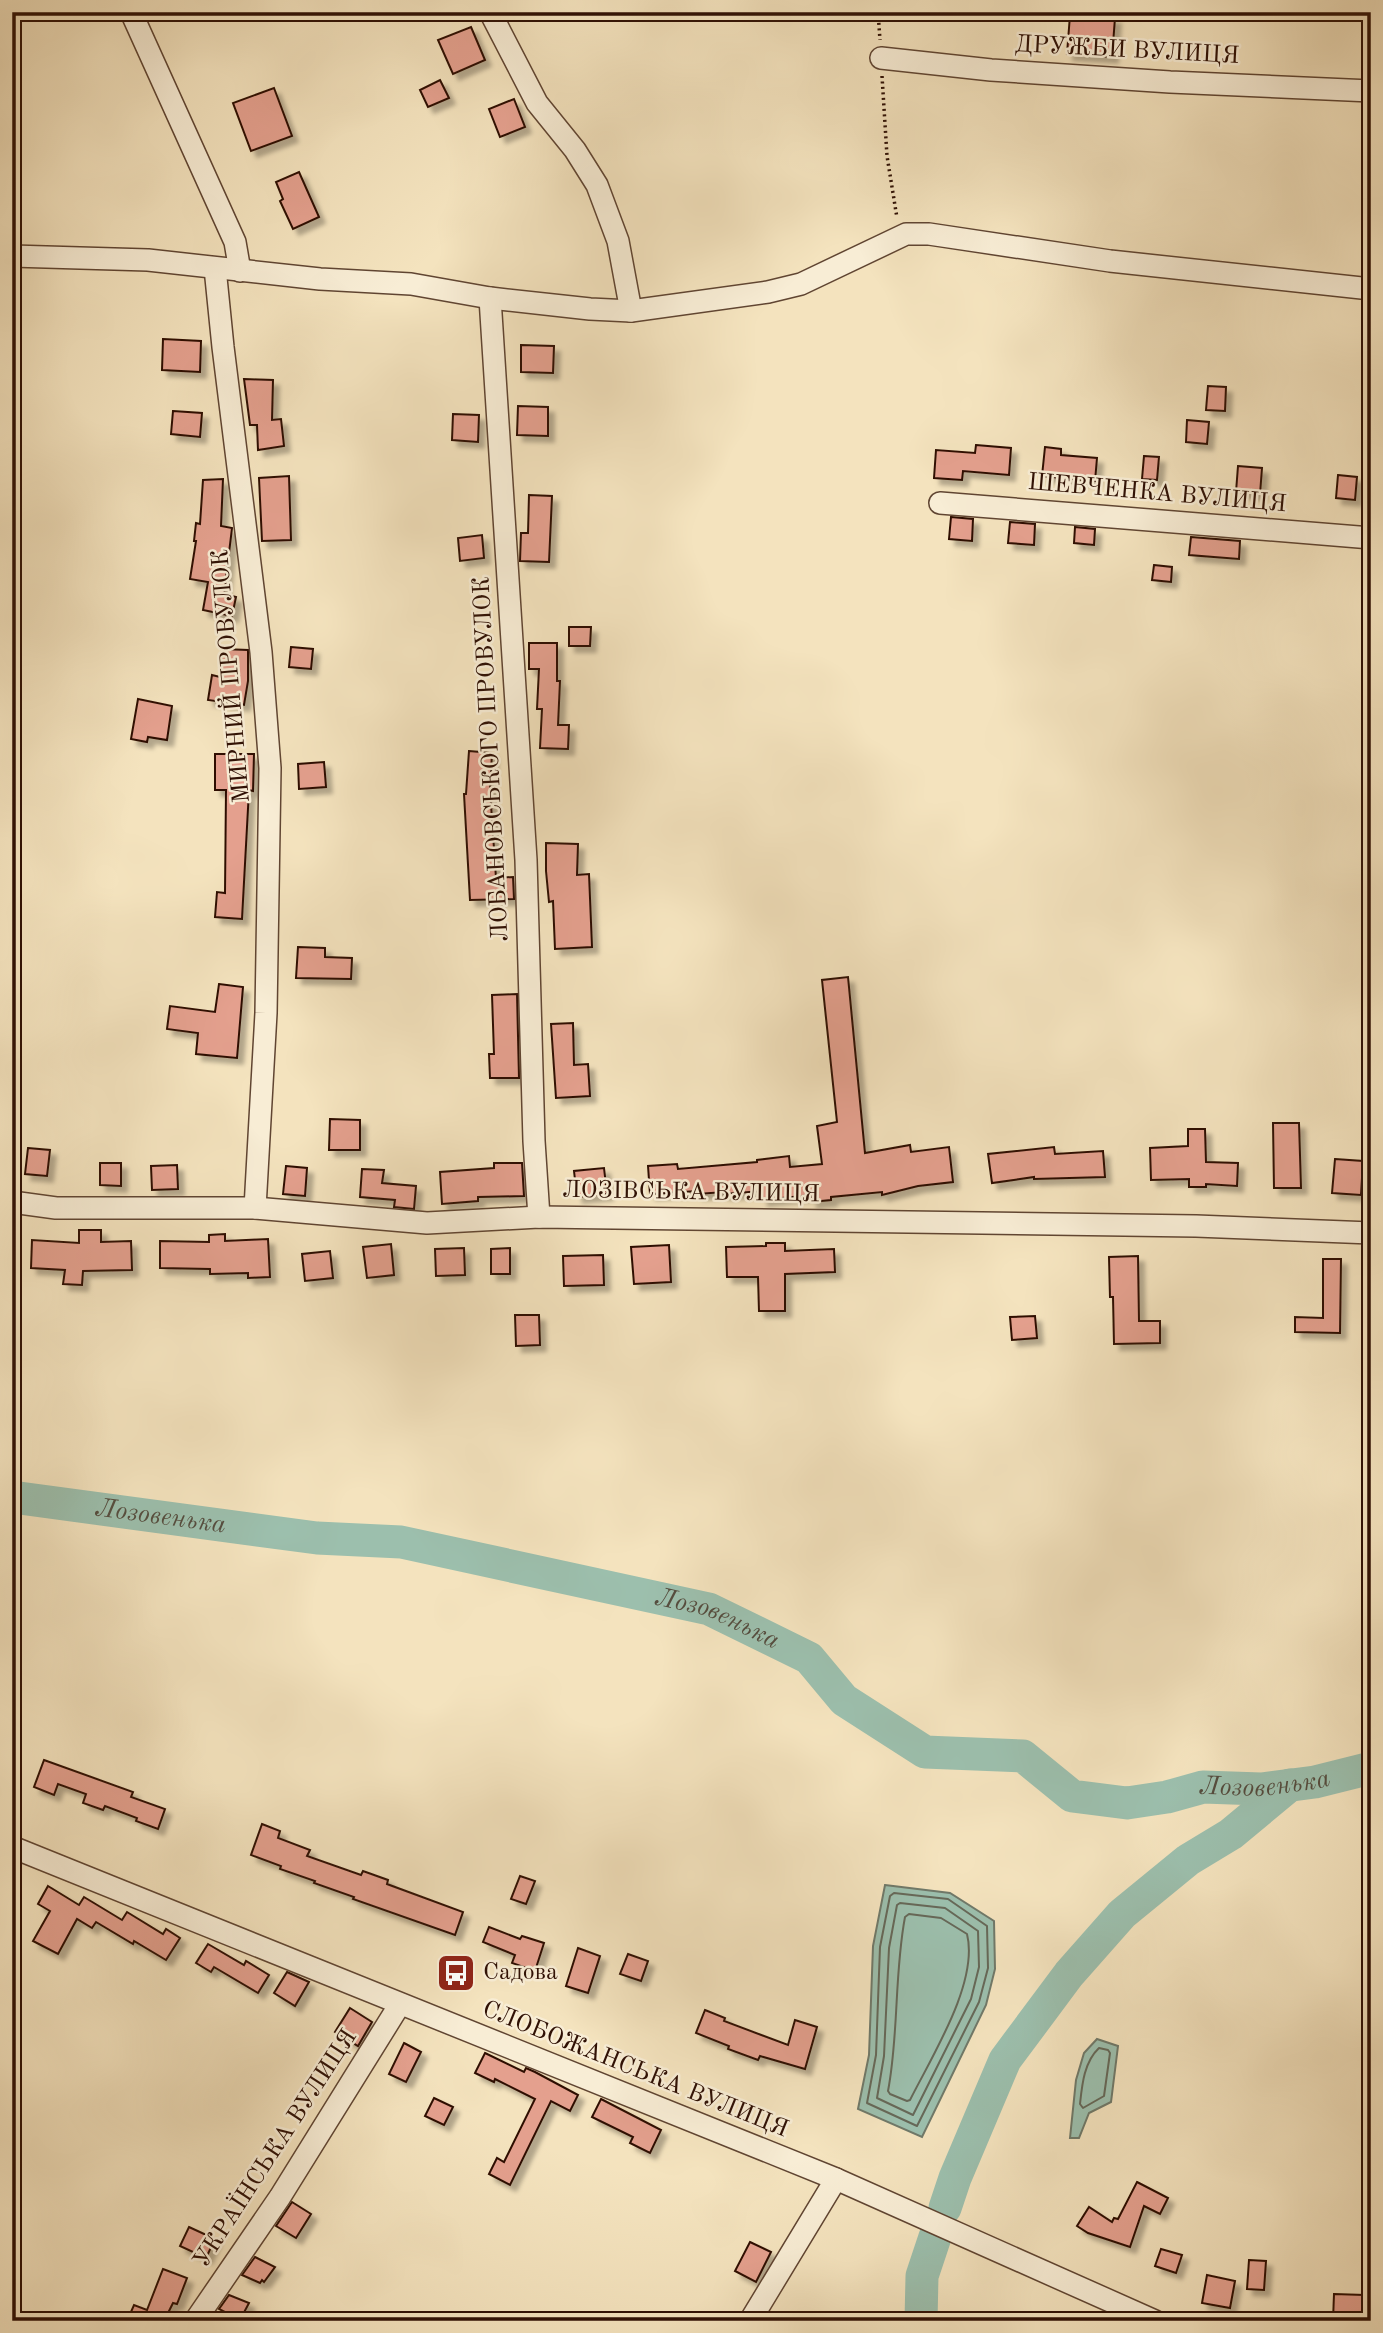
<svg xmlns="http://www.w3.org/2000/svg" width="1383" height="2333" viewBox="0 0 1383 2333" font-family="'Old Standard TT',serif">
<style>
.water{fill:#9cbfad;stroke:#707969;stroke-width:2}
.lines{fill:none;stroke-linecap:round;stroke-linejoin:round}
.shore{stroke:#666858;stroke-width:2}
.river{stroke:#9cbfad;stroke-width:33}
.building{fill:#e4a08e;stroke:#2f1004;stroke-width:2;filter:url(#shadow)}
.minor-casing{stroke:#604532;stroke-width:24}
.path{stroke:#2f1004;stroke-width:3.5;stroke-dasharray:2 3.5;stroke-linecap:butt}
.minor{stroke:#f8edd5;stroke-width:21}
.labels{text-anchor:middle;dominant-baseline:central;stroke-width:5;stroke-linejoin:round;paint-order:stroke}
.street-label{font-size:24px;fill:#2f1004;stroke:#f8edd5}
.poi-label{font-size:24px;fill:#2f1004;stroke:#f8edd5;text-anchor:start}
.water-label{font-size:26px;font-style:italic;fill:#554d3f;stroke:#f8edd5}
</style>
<defs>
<filter id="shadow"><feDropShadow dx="6" dy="6" stdDeviation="2" flood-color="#0004"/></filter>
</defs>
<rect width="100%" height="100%" fill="#f4e3be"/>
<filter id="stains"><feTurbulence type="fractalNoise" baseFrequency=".00286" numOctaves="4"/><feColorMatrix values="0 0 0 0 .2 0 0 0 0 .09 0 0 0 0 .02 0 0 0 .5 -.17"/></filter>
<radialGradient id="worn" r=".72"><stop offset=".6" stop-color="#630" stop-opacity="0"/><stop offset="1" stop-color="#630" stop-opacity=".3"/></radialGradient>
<!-- water -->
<g class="water">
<path d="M885,1885L950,1893L994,1921L995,1969L986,2005L922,2137L858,2109L869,2055L873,1946Z"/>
<path d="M1097,2039L1118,2046L1111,2102L1089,2113L1079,2138H1070L1076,2080L1084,2053Z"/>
</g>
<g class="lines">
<!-- shore -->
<g class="shore">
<path d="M894,1893L948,1899L987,1926L988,1968L979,2002L917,2126L867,2103L876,2055L880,1947L890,1896Z"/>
<path d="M900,1903L945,1908L978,1931L979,1967L971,1999L913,2115L877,2098L884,2056L889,1948L897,1905Z"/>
<path d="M909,1914L941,1918L967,1934C979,1982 932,2056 910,2100L907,2101L890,2094L888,2091C899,2034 894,1975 905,1917Z"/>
<path d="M1099,2048L1108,2050L1110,2053L1104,2096L1083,2108L1080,2104C1082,2085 1084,2062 1099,2048Z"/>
</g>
<!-- river -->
<g class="river">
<path id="s1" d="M12,1497L317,1538L401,1542L709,1609L809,1658L844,1700L925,1752L1023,1756L1072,1796L1127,1803L1167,1797L1203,1787L1261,1789L1315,1782L1371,1768"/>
<path d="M945,2208L955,2178L1005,2060L1069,1974L1122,1914L1188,1860L1231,1834L1290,1785"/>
<path d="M921,2321L922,2276L935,2237"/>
</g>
</g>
<!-- building -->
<g class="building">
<path d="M1070,15L1115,18L1112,57L1067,54Z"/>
<path d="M471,27L485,60L453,74L438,40Z"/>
<path d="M440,80L449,98L428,107L420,90Z"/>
<path d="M274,88L292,136L251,151L233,103Z"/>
<path d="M514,99L525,127L500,137L489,109Z"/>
<path d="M299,172L319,217L293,229L280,201L283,199L276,182Z"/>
<path d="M163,339L201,341L200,372L162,370Z"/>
<path d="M521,345L554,346L553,373L521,372Z"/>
<path d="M244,379L273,380L272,420L281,419L284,446L258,450L257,425H250Z"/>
<path d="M1208,386L1226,387L1225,411L1206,410Z"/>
<path d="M518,406L548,407V436L517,435Z"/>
<path d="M173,411L202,413L200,437L171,434Z"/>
<path d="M453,414L479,415L478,442L452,440Z"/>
<path d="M1187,420L1209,422L1207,444L1186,442Z"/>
<path d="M976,445L1011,448L1009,475L963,471L962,480L934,478L936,450L975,453Z"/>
<path d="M1045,447L1061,449V455L1097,458L1095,481L1042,476Z"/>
<path d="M1144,456L1159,457L1157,480L1142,479Z"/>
<path d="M1238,466L1262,468L1260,494L1236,492Z"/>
<path d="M1338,475L1357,477L1355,500L1336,498Z"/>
<path d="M289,476L291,540L262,541L259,478Z"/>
<path d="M223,479L221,526L232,528L224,594L236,597L232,616L203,610L208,582L190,579L196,541H194L196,523L200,524L203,480Z"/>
<path d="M529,495L552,496L549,562L520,561L521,533H528Z"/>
<path d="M951,517L973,519L972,541L949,539Z"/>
<path d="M1010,522L1035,524L1034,545L1008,543Z"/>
<path d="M1075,527L1095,529L1094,545L1074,543Z"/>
<path d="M482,535L484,558L460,561L458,538Z"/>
<path d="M1191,537L1240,541L1239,559L1189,555Z"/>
<path d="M1154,565L1172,567L1171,582L1152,580Z"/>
<path d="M569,627H591L590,646H569Z"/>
<path d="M529,643H557V681H560L558,725H569L568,749L540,748L542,709H537L539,669H529Z"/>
<path d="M291,647L313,649L311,669L289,667Z"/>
<path d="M222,649L248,650V681L244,705L208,700L212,675L220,677Z"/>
<path d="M138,699L172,706L167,740L148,737L147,742L131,739Z"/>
<path d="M469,751L492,753L490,790L496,878L513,877L514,899L470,900L464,794H466Z"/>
<path d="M215,754H254L253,791L249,790L242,919L215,917L217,892L225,893L226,790H215Z"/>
<path d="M324,762L326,787L299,789L298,764Z"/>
<path d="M546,843L578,844L577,875L589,874L592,947L555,949L553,901L549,902L546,871Z"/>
<path d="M298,947L325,948V957L352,958L351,979L296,978Z"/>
<path d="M848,977L865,1153L910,1145L911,1152L949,1147L953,1182L918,1186L882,1195V1192L831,1197V1200L811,1202V1195L762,1200L761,1191L724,1194V1192L697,1194V1191L650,1194L648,1166L677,1164L678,1169L757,1162V1160L789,1156L790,1167L822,1164L817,1126L837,1122L822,980Z"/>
<path d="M219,984L243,987L237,1058L196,1054L198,1033L167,1029L170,1006L215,1012Z"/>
<path d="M517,994L519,1078H490L489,1054H494L492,995Z"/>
<path d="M573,1023L574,1065L588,1064L590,1096L556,1098L551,1024Z"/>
<path d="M330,1119L360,1120V1150H329Z"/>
<path d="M1273,1123H1299L1301,1188H1274Z"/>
<path d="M1188,1129H1205L1206,1162L1238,1163L1237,1186L1206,1184V1187H1189V1179L1151,1180L1150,1148L1188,1146Z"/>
<path d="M1054,1147L1055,1154L1103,1151L1105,1177L1034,1179V1177L992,1183L988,1154Z"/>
<path d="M28,1148L50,1150L47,1176L25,1174Z"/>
<path d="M1335,1159L1363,1161L1361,1195L1332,1193Z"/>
<path d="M100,1163H121V1186L100,1185Z"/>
<path d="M494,1163H522L524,1196L478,1197V1201L442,1204L440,1172L494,1168Z"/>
<path d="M177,1165L178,1189L152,1190L151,1166Z"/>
<path d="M286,1166L307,1168L305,1196L283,1194Z"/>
<path d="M604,1168L607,1194L577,1197L574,1171Z"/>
<path d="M362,1169L384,1170L382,1183L416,1186L414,1209L394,1207L395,1200L360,1197Z"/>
<path d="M79,1230H101V1242L131,1241L132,1270L83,1271L82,1285L63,1284L65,1270L31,1268L32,1240L79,1243Z"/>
<path d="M225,1234V1241L268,1239L270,1277L248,1278V1273L210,1274V1269L160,1268V1241L209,1242V1235Z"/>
<path d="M766,1243H785V1251L834,1249L835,1272L785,1274V1311H759L758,1277H727L726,1247L766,1246Z"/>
<path d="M391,1244L394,1275L367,1278L363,1247Z"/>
<path d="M669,1245L671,1282L634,1284L631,1247Z"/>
<path d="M464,1248L465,1275L436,1276L435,1249Z"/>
<path d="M510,1248V1274H491V1249Z"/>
<path d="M330,1251L333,1278L305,1281L302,1254Z"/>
<path d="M603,1255L604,1285L564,1286L563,1256Z"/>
<path d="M1138,1256L1139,1321H1160V1343L1114,1344L1113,1297H1110L1109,1257Z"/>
<path d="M1323,1259H1341L1340,1333L1295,1332V1317L1323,1318Z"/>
<path d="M515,1315H539L540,1345L516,1346Z"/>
<path d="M1035,1316L1037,1338L1012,1340L1010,1317Z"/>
<path d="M44,1760L133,1792L131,1797L165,1809L158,1829L136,1821L137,1818L105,1806L103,1810L83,1803L86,1794L58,1784L54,1795L34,1787Z"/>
<path d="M262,1824L280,1831L278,1838L310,1850L307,1856L361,1875L363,1871L388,1880L387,1884L463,1912L455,1935L353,1899L354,1897L314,1883L315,1881L280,1869L281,1866L251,1855Z"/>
<path d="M520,1876L535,1881L526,1904L511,1899Z"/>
<path d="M48,1886L79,1905L84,1897L122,1920L127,1912L163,1934L166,1929L180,1938L166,1960L134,1941L133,1944L96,1922L92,1928L77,1919L58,1954L33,1941L50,1911L38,1904Z"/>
<path d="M489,1927L520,1939L522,1936L544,1943L535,1971L512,1963L515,1955L483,1942Z"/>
<path d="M208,1944L244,1965L246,1961L269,1975L258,1993L214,1967L211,1972L196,1963Z"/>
<path d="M578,1948L600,1956L588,1993L566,1986Z"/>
<path d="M628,1954L648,1961L641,1981L620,1974Z"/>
<path d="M287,1972L309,1982L295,2006L274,1993Z"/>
<path d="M350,2008L372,2022L358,2046L335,2032Z"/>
<path d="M705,2010L725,2018L724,2021L788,2045L795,2020L817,2027L805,2069L760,2056L758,2060L728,2049L729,2046L696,2033Z"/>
<path d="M404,2043L421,2052L406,2082L389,2074Z"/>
<path d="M485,2053L524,2072L526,2068L535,2072L578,2095L570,2111L551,2101L510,2185L489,2174L497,2158L504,2162L535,2099L495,2079L494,2082L475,2073Z"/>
<path d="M434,2098L453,2107L444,2125L425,2116Z"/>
<path d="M601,2099L661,2130L650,2153L630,2143L633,2137L592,2117Z"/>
<path d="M1137,2182L1168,2198L1160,2214L1144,2206L1130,2247L1088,2233L1077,2226L1089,2207L1112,2222L1114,2218L1118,2219Z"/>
<path d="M292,2202L311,2214L296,2238L276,2226Z"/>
<path d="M189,2227L215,2239L206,2258L180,2246Z"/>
<path d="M750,2242L771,2252L756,2282L735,2271Z"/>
<path d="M1161,2249L1182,2255L1176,2273L1155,2266Z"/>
<path d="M255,2257L275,2267L264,2282L262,2280L260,2283L242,2275Z"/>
<path d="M1249,2260L1266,2261L1264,2290L1247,2289Z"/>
<path d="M163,2269L187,2278L177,2304L173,2303L165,2319L169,2321H127L134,2305L147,2310Z"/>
<path d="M1207,2275L1235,2281L1230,2308L1202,2303Z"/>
<path d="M1334,2294L1364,2295L1363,2321H1333Z"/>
<path d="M229,2295L249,2303L240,2320L219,2309Z"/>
</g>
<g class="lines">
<defs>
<g id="minor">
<path d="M131,12L235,242L240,271"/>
<path d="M490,12L537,103L575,150L597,185L618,241L631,311"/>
<path d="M881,58L991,70L1170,82L1371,91"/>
<path d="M12,256L148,260L320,279L411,284L490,298L590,309L631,311L768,292L801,284L906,234H929L1110,261L1371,289"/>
<path d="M215,268L223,347L261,652L270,768L266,1013L255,1208"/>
<path d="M490,298L526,860L534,1141L539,1217"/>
<path d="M940,503L1371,538"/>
<path d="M12,1202L56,1208H255L427,1223L539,1217L1196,1226L1371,1233"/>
<path d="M12,1847L836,2179L1155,2321"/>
<path d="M195,2321L280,2197L400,2004"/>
<path d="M750,2321L836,2179"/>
</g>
</defs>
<!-- minor casing -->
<use href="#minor" class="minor-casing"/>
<!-- path -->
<g class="path">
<path d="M878,12L880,40"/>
<path d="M882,76L887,156L897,218"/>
</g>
<!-- minor -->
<use href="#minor" class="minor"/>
</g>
<!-- icons -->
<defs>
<symbol id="bus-square" viewBox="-11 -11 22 22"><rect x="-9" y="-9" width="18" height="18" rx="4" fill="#8f2418" stroke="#f8edd5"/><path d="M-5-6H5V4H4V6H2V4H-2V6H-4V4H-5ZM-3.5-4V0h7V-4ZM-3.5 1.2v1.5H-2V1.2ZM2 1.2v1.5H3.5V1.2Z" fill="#fff"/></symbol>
</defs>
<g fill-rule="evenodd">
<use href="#bus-square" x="434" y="1951" width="44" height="44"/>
</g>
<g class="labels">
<!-- street labels -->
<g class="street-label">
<text transform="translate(1127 51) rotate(3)">ДРУЖБИ ВУЛИЦЯ</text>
<text transform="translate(1157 494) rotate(5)">ШЕВЧЕНКА ВУЛИЦЯ</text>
<text transform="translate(232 676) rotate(-95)">МИРНИЙ ПРОВУЛОК</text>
<text transform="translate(492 759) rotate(-93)">ЛОБАНОВСЬКОГО ПРОВУЛОК</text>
<text transform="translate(691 1193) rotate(1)">ЛОЗІВСЬКА ВУЛИЦЯ</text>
<text transform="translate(635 2070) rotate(22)">СЛОБОЖАНСЬКА ВУЛИЦЯ</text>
<text transform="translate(276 2149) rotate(-57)">УКРАЇНСЬКА ВУЛИЦЯ</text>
</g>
<!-- poi labels -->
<g class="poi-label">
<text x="483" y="1973">Садова</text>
</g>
<!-- water labels -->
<g class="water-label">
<text stroke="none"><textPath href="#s1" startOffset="150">Лозовенька</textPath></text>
<text stroke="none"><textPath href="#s1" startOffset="718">Лозовенька</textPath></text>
<text stroke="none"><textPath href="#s1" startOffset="1326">Лозовенька</textPath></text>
</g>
</g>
<!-- margin -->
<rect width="1383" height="2333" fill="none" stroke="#f4e3be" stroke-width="42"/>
<rect x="14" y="14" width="1355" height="2305" fill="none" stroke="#2f1004" stroke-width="3.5"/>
<rect x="21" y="21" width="1341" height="2291" fill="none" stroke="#2f1004" stroke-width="2"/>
<rect width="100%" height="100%" filter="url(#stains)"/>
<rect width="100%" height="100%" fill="url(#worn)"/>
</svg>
